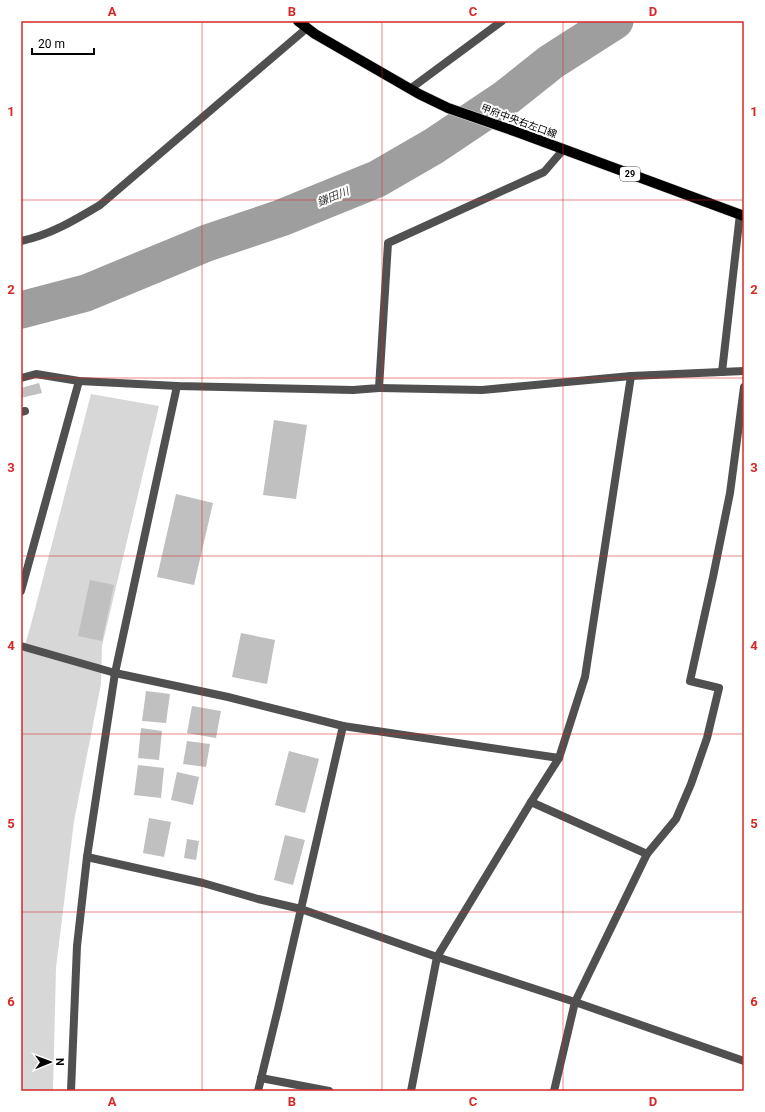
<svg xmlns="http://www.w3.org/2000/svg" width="765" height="1112" viewBox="0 0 765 1112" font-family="Roboto,'Noto Sans JP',sans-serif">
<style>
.green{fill:#d7d7d7}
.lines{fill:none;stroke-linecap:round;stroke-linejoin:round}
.river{stroke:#9e9e9e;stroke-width:37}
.building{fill:#c0c0c0}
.primary-casing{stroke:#dbdbdb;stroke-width:11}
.service{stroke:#505050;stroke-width:8}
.minor{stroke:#505050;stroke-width:8}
.tertiary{stroke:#505050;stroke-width:8}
.primary{stroke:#000;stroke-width:10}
.grid{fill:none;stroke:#d62828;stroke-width:1;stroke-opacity:0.55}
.labels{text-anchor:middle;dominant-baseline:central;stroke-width:4;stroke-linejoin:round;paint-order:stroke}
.shield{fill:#fff;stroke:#4c4c4c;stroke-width:1}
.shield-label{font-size:9px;font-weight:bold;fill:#000}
.street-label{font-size:10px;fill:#000;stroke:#fff}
.water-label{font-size:11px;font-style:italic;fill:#3f3f3f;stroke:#fff}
.neatline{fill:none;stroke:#d62828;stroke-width:1.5}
.grid-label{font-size:13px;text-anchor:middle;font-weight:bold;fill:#d62828}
</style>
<rect width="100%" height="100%" fill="#fff"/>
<!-- green -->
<path class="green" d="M91,394L159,406L102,646L101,684L74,821L56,968L53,1091H21V658L30,628Z"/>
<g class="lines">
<!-- river -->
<path class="river" d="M21,310L86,293L207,243L281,218L377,179L434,146L507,97L551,62L615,21"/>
</g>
<!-- building -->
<g class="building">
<path d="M39,383L42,393L21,398V388Z"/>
<path d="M274,420L307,425L296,499L263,495Z"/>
<path d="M176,494L213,503L194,585L157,577Z"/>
<path d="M90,580L114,585L102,641L78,636Z"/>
<path d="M241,633L275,640L267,684L232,677Z"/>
<path d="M146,691L170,694L166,723L142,721Z"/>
<path d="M192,706L221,711L216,738L187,733Z"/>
<path d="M141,728L162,731L159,760L138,758Z"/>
<path d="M187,741L210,744L206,767L183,764Z"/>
<path d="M289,751L319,759L305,813L275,805Z"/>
<path d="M138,765L164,768L161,798L134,795Z"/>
<path d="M177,772L199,777L193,805L171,800Z"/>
<path d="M149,818L171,822L164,857L143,853Z"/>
<path d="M285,835L305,840L293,885L274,880Z"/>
<path d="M187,839L199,841L196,860L184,858Z"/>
</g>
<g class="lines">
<defs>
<path id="primary" d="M298,21L315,34L419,94L448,108L517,132L744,216"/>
</defs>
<!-- primary casing -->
<use href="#primary" class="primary-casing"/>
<!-- service -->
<path class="service" d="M21,412L25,411"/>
<!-- minor -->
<g class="minor">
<path d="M722,372L740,214"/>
<path d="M21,378L36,374L79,381L177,386L353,390L379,388L388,243L544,172L563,150"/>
<path d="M379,388L482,390L631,376L744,371"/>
<path d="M21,646L115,673L228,697L343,726L559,758"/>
<path d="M531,802L647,854L575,1002L554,1091"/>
<path d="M647,854L676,819L691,784L707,738L719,688L690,681L713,577L730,493L744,387"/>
<path d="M87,857L203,883L258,899L301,909L437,957L575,1002L744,1061"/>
<path d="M261,1078L329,1091"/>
<path d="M411,1091L437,957L531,802L559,758L585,677L631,376"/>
</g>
<!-- tertiary -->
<g class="tertiary">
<path d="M410,89L502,21"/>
<path d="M21,241C50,235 75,220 100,205L307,28"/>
<path d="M21,591L79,381"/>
<path d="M71,1091L77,946L87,857L115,673L177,386"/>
<path d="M258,1091L278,1009L343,726"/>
</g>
<!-- primary -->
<use href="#primary" class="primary"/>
</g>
<!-- grid -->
<path class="grid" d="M202,21V1091M382,21V1091M563,21V1091M21,200H744M21,378H744M21,556H744M21,734H744M21,912H744"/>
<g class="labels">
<!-- shield labels -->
<rect class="shield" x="620" y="167" width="20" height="14" rx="3"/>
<g class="shield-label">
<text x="630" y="174">29</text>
</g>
<!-- street labels -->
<g class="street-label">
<text transform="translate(519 121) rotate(20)">甲府中央右左口線</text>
</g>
<!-- water labels -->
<g class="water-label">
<text transform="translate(333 197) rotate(-22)">鎌田川</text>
</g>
</g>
<!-- border -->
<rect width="765" height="1112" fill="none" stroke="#ffffff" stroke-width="44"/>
<!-- north arrow -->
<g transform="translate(50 1062) rotate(89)" stroke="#ffffff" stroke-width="3" paint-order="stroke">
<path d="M0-3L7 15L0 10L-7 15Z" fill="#000000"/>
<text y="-6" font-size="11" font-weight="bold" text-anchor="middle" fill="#000000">N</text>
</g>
<!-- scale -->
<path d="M32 48v6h62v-6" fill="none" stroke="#000000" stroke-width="2"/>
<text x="38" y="48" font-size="12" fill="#000000" stroke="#ffffff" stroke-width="3" paint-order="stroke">20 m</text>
<rect x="22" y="22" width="721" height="1068" class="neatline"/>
<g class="grid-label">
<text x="112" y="16">A</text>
<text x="292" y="16">B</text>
<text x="473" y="16">C</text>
<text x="653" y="16">D</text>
<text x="11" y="116">1</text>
<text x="754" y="116">1</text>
<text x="11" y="294">2</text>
<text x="754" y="294">2</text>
<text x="11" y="472">3</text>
<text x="754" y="472">3</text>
<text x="11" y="650">4</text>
<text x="754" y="650">4</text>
<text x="11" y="828">5</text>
<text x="754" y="828">5</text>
<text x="11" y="1006">6</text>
<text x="754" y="1006">6</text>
<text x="112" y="1106">A</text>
<text x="292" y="1106">B</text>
<text x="473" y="1106">C</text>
<text x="653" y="1106">D</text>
</g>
</svg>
